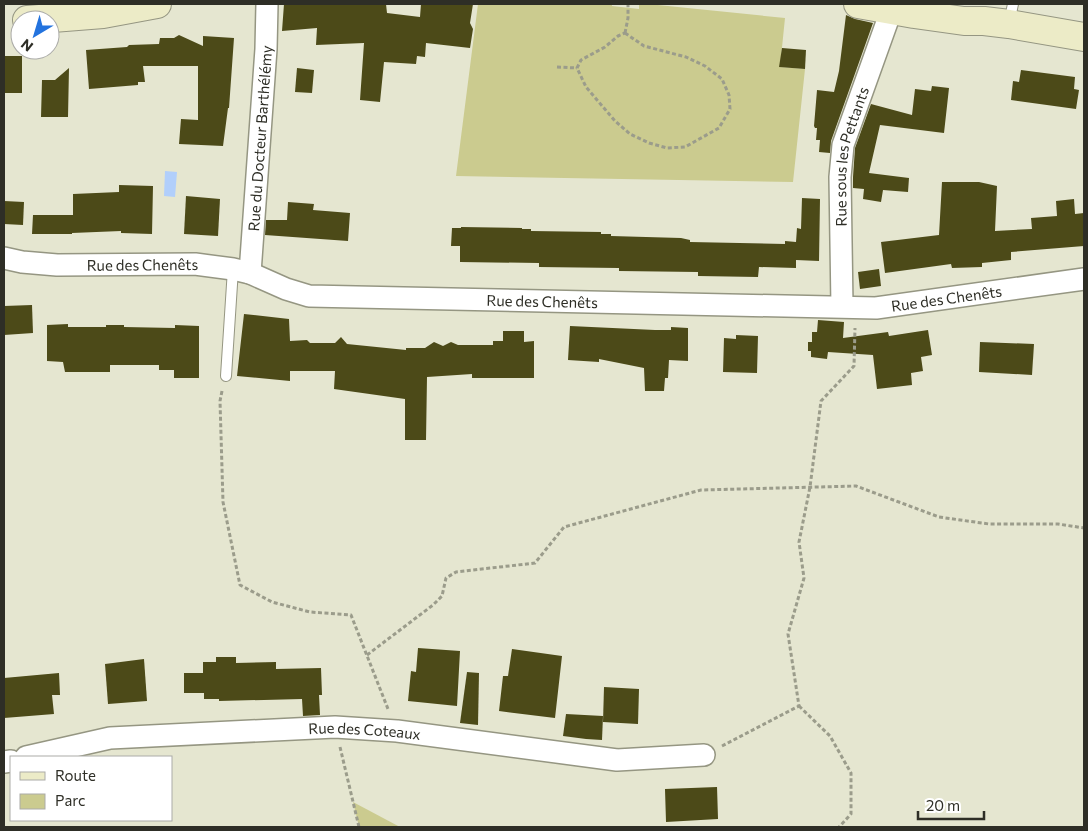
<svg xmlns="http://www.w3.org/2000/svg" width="1088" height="831" viewBox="0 0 1088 831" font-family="Commissioner,sans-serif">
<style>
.green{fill:#cbcb8f}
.water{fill:#b1cffb}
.building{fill:#4c4a18}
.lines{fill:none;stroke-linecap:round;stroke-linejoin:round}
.lane-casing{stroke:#959682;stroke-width:12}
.street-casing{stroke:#959682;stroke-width:24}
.secondary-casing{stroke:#959682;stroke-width:30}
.path{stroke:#9b9c8b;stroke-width:3;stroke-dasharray:4 2.5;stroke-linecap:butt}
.lane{stroke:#fff;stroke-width:10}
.street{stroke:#fff;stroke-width:21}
.secondary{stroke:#ecebc7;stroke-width:28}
.labels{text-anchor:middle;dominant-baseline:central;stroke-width:5;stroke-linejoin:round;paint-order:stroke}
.street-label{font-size:15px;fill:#2e2e26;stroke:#fff}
</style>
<rect width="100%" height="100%" fill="#e5e6d0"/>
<!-- green -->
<g class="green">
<path d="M478,4H612V6L639,9V4H648L785,18L780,67L805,69L793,182L456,176Z"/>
<path d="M353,802L400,827H359Z"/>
</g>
<!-- water -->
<path class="water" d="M165,171L177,172L175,197L164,196Z"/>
<!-- building -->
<g class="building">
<path d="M284,4H386L387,13L420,17L421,4H473L470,23L473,29L470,48L426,43L425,57L417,56L416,64L384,62L380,102L360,100L364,43L316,45L317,28L282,31Z"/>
<path d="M846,15L855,19L873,23L831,141L830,153L819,152L820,140H816L817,128H815L814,126L817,90L834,92L839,71Z"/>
<path d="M179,35L203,46V36L234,38L229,108H228L223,146L179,144L181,119L198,120V66H143L145,82H138V85L89,89L86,50L127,47L129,45L159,44L160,38H174Z"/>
<path d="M782,48L806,50L805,69L779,67Z"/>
<rect x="4" y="56" width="18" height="37"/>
<path d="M69,68L68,117H41L42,80H55Z"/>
<path d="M297,68L314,70L312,93L295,92Z"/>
<path d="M1021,70L1075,77L1074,89L1079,90L1076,109L1011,100L1013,81L1019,82Z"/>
<path d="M932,86L949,88L944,133L880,125L869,173L909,178L908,192L883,190L881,202L863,199L864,189L853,188V177L855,148L871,104L912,115L915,89L931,91Z"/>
<path d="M942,182H979L997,186L995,231L1032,229L1031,218L1057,216L1056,201L1074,199L1075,214L1084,213V246L1011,252V260L982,263V267L952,268L951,264L885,273L881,242L939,235Z"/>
<path d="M119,185L153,186L152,234L121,233V231L72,233V234H32L33,215H73V194L119,192Z"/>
<path d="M186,196L220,199L218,236L184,234Z"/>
<path d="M802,198L820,199L819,261L796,260V268L759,267L758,277L698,276V272L619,271V268L539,267V263L460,262V246H451L452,228H461V227L522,228V229H531V231L601,232V234H611V236L681,238L690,240V242L785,244V241L796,242L797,228L801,229Z"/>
<path d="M4,201L24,202L23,225L4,224Z"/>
<path d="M288,202L314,204L313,210L350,213L348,241L265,235L266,220H287Z"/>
<path d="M879,269L881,286L860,289L858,272Z"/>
<path d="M32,305L33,333L4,335V306Z"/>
<path d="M244,314L289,319L290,341L307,340L310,343H335L341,337L347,344L406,350V348H425L434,342L443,346L451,342L458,345H493V341H503V331H524V342L534,341V378H472V374L427,377L426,440H405V399L334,389L335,371H290V381L237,376Z"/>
<path d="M818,320L844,322L843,338L888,332L889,336L928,330L932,355L921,357L923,371L911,373L912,385L877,389L873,355L828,352L827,359L811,357V351H808V342H812V332H817Z"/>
<path d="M68,324V327H106V325H124V327L175,328V325L199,326V378H174V370H159V365H110V372H65L63,362L47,361V325Z"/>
<path d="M570,326L655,330H671V327L688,328V361L669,360L668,378H665L664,391H645L644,368L599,359V362L568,360Z"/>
<path d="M736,335L758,336L757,373L723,372L724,338L736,339Z"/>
<path d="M980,342L1034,344L1032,375L979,372Z"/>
<path d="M418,648L460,651L457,706L408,701L411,671L416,672Z"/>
<path d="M512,649L562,656L555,718L499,711L503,676H508Z"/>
<path d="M216,657H236V663L276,662V669L321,668L322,695H319L320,715L303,716L302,699L219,701V699H204V693H184V673H203V662H216Z"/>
<path d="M144,659L147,701L108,704L105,664Z"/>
<path d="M467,672L479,673L478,725L460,723Z"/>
<path d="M59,673L60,695H52L54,714L4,718V678Z"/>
<path d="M604,687L639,689L638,724L603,722Z"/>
<path d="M566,714L603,716L602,740L586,739L563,736Z"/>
<path d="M717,787L718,819L666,822L665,789Z"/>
</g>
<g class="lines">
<defs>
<g id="lane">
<path d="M1009,23L1013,4"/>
<path d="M226,376L233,269"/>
</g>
<g id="street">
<path id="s1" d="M4,258L22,262L57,265L195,264L233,269L250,273L286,289L309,296L876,308L1084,279"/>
<path id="s2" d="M250,273L266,49L267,4"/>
<path id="s3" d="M842,306L840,177L843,145L891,11"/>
<path id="s4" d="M26,757L110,738L335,727L397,731L617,760L704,755"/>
<path d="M4,762L11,761"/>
</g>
<g id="secondary">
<path d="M858,4L914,14L964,21H984L1009,24L1084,37"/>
<path d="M27,20L103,14L157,4"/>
</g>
</defs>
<!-- lane casing -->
<use href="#lane" class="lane-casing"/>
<!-- street casing -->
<use href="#street" class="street-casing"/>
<!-- secondary casing -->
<use href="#secondary" class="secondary-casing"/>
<!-- path -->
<g class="path">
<path d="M625,33L644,46L686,57L705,66L722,79L729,95L730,109L719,128L685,147L667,148L649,143L630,134L615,121L586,87L577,68L581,60L605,47L618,36Z"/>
<path d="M625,33L628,18V4"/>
<path d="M557,67L577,68"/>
<path d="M222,391L220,401L223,502L240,585L272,602L310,612L351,615L388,709"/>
<path d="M367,655L433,605L442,596L446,578L456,572L535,563L564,527L701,490L856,486L939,517L989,524H1058L1084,528"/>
<path d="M799,706L830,736L851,773V814L839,827"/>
<path d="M722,746L799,706L788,634L804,578L799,542L810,487L821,401L854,366L855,328"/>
<path d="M340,747L359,827"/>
</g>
<!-- lane -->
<use href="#lane" class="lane"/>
<!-- street -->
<use href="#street" class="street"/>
<!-- secondary -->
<use href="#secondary" class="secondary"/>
</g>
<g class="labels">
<!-- street labels -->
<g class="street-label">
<text stroke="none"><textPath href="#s2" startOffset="135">Rue du Docteur Barthélémy</textPath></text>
<text stroke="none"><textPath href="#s3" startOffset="151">Rue sous les Pettants</textPath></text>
<text stroke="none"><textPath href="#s1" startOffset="139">Rue des Chenêts</textPath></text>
<text stroke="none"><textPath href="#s1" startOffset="949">Rue des Chenêts</textPath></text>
<text stroke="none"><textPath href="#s1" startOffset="544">Rue des Chenêts</textPath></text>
<text stroke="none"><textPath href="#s4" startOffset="341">Rue des Coteaux</textPath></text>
</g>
</g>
<!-- border -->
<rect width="1088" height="831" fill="none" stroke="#2e2e26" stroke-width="10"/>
<!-- legend -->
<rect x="10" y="756" width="162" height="65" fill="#ffffff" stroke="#ababa8"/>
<rect x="20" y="772" width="25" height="8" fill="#ecebc7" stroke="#ababa8"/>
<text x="55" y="781" font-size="15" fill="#2e2e26">Route</text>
<rect x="20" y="794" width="25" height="15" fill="#cbcb8f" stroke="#ababa8"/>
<text x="55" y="806" font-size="15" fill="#2e2e26">Parc</text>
<!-- north arrow -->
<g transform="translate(35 35) rotate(218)"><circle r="24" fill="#ffffff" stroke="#ababa8"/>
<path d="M0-4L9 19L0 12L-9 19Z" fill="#2373de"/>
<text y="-8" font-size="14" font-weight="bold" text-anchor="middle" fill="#2e2e26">N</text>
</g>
<!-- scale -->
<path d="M918 811v8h66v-8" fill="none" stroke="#2e2e26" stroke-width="2.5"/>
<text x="926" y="811" font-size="15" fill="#2e2e26" stroke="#ffffff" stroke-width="4" paint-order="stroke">20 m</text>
</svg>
